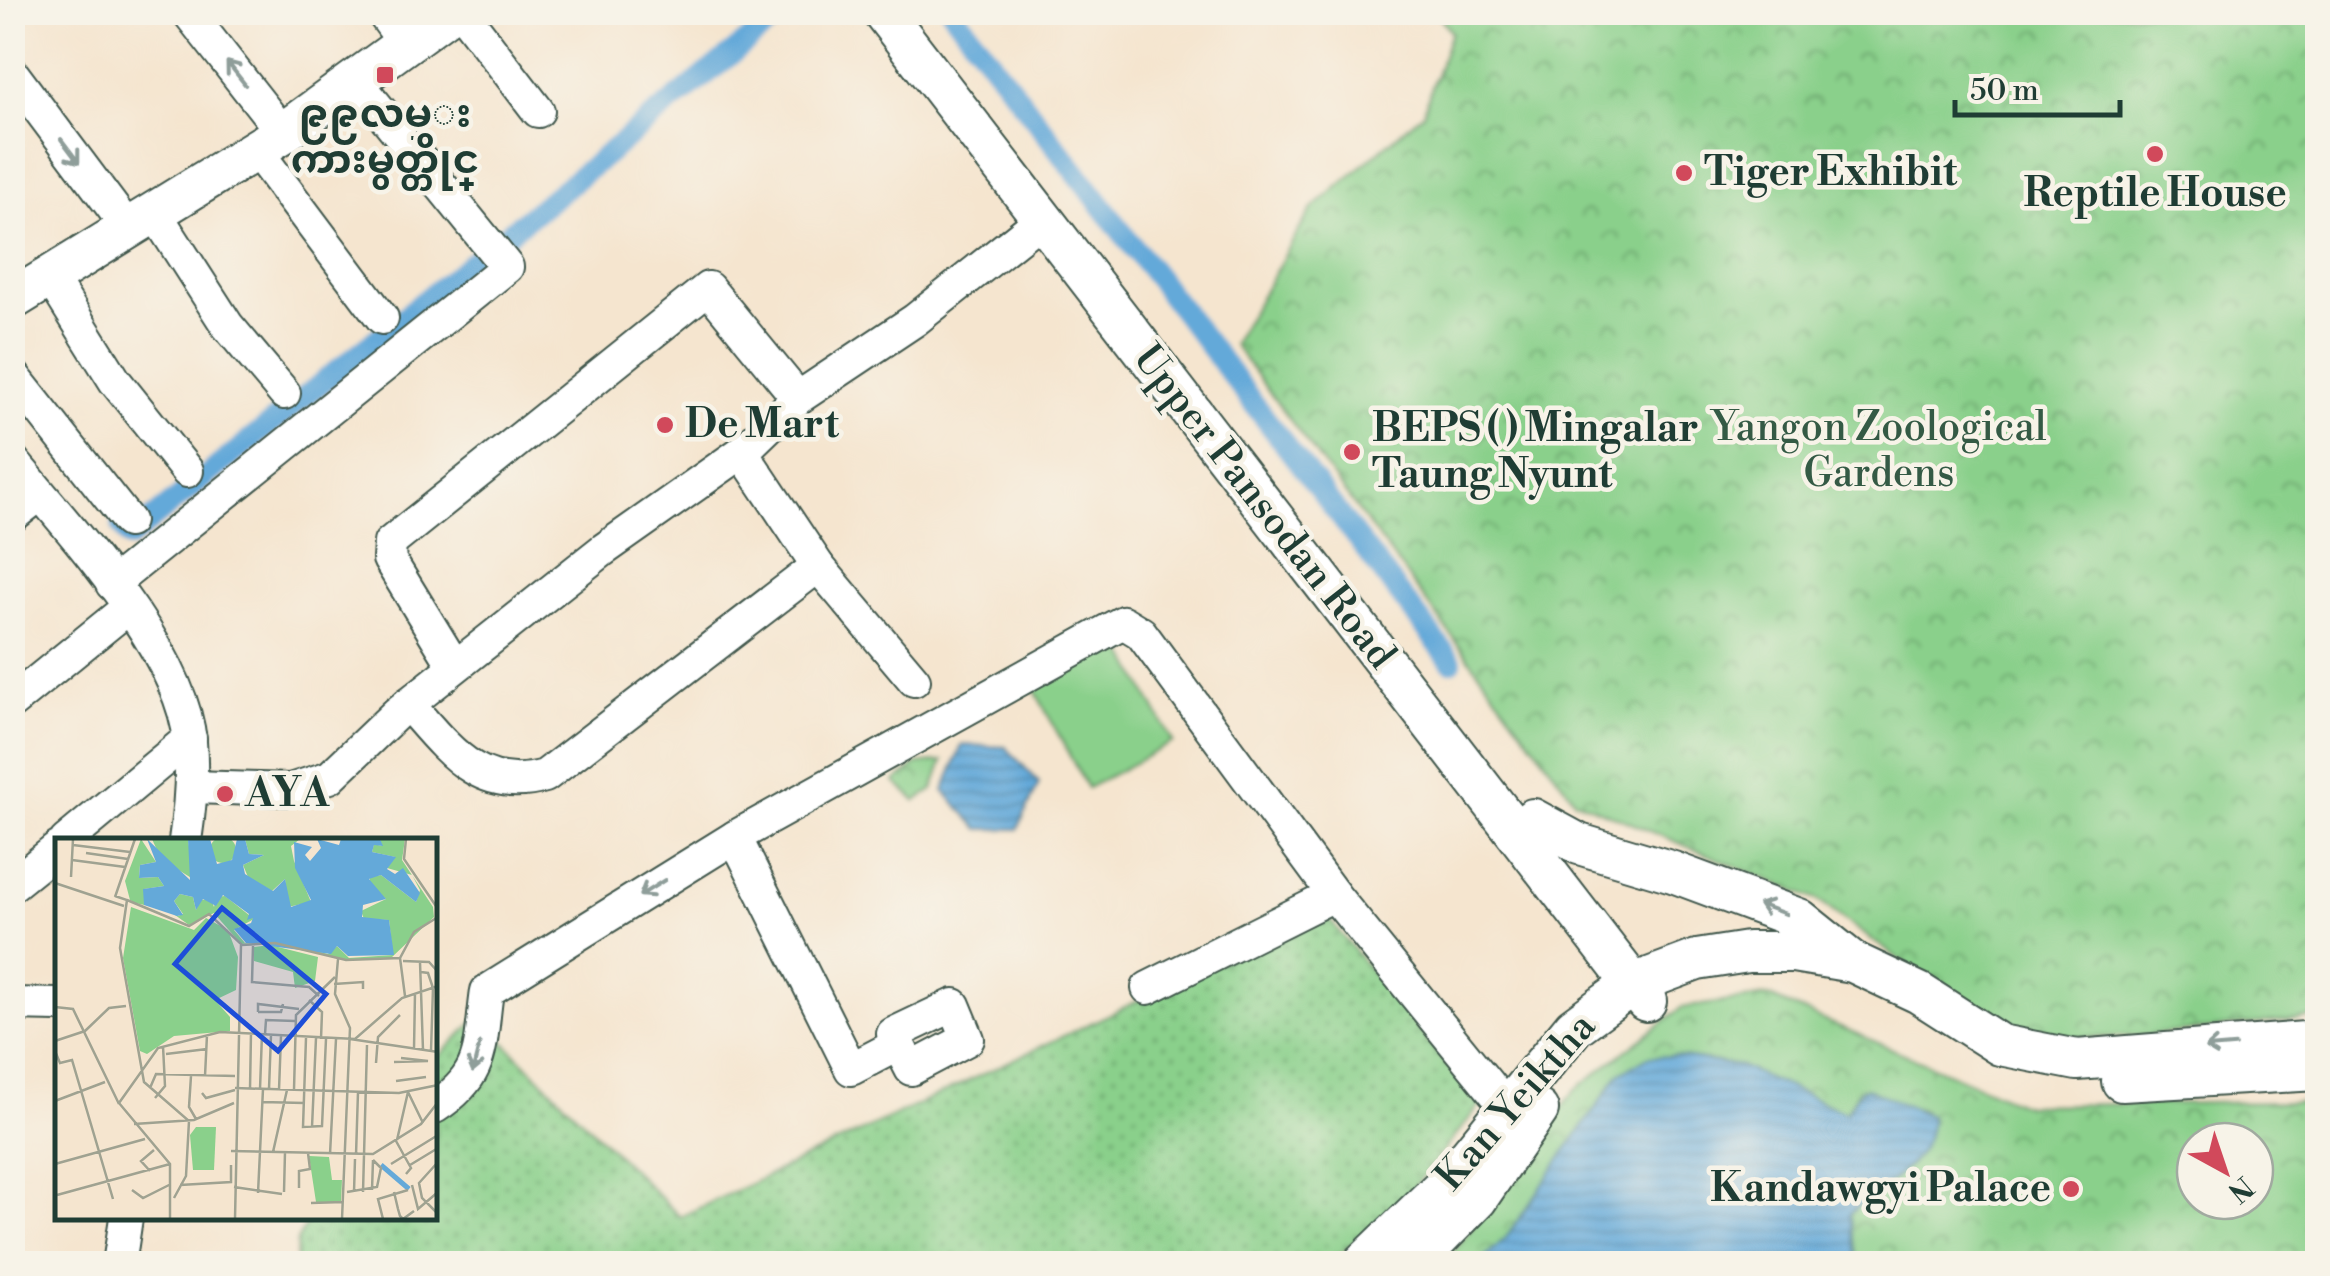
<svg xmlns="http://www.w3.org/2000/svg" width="2330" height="1276" viewBox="0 0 2330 1276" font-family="'Libre Bodoni','Noto Sans Myanmar',serif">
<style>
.grass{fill:url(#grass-dots);stroke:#548660;stroke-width:2.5}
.park{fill:url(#park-crowns);stroke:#548660;stroke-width:2.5;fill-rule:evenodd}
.garden{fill:#8ad08b;stroke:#548660;stroke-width:2.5}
.water{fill:url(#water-rules);stroke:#427386;stroke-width:2.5}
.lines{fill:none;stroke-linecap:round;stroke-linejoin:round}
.canal{stroke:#64a9d9;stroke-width:22}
.minor-casing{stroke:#3f564b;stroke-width:36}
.major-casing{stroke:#3f564b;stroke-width:44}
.minor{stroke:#fff;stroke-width:32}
.major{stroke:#fff;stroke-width:40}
.oneway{stroke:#8f9e9a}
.poi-dot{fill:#d1495b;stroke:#f7f3e8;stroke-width:4}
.labels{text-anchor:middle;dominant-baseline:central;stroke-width:9;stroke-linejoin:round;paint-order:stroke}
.poi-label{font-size:40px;font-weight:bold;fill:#1f3d34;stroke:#f7f3e8;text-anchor:start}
.park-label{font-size:40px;fill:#345a45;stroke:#f7f3e8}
.street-label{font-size:40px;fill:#1f3d34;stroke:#f7f3e8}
.inset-river{fill:none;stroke:#64a9d9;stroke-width:5}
.inset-road{fill:none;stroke:#9fa291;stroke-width:2.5}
.view{fill:#1d4ed8;fill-opacity:0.15;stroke:#1d4ed8;stroke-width:5}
.inset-edge{fill:none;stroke:#1f3d34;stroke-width:5}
</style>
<defs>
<pattern id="grass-dots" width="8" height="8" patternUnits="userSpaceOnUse" patternTransform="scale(2.5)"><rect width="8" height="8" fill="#8ad08b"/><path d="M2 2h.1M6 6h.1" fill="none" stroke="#70aa72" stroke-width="1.8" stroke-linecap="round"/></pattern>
<pattern id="park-crowns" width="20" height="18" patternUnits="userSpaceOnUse" patternTransform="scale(2.5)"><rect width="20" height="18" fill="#8ad08b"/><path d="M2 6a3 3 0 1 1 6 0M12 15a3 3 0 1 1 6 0" fill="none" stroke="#70aa72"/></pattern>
<pattern id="water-rules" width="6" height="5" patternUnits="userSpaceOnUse" patternTransform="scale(2.5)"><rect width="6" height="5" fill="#64a9d9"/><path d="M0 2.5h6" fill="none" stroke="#528bb1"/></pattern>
</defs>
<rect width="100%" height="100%" fill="#f7f3e8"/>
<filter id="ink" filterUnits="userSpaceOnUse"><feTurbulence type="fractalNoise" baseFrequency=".01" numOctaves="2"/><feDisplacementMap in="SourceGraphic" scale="20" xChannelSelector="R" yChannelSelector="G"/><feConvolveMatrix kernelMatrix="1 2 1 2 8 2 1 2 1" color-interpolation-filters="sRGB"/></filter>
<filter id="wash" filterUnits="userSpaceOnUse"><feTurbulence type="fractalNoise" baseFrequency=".0048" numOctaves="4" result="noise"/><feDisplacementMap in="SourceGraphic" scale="40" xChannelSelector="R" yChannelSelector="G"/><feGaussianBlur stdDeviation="2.25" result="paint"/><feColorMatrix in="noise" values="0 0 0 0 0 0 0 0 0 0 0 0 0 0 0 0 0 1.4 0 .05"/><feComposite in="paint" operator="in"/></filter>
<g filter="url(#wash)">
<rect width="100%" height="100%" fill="#f5e5cf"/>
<!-- grass -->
<path class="grass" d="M1324,913L1480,1105L1401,1204L1329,1263L296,1264L297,1241L309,1219L435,1218V1060L479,1017L680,1217Z"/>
<!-- park -->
<g class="park">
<path d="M1437,13H2317V1017L2140,1036L2077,1038L2009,1031L1947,994L1817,900L1575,800L1233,344L1311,210L1423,113L1451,32Z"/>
<path d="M943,761L933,790L916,801L895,782L917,764Z"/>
<path d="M1767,996L2025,1105L2317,1102V1263H1858L1849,1214L1869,1197L1932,1121L1923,1110L1855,1097L1846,1113L1740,1066L1712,1061L1675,1056L1619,1074L1506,1239L1478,1263L1438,1264L1455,1250L1575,1090L1681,1008ZM2195,1141H2255V1201H2195Z"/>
</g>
<!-- garden -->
<path class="garden" d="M1118,640L1173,742L1087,788L1032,685Z"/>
<!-- water -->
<g class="water">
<path d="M962,745L1006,747L1039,783L1018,829H979L944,791Z"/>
<path d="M1675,1056L1740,1066L1846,1113L1860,1090L1867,1088L1930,1116C1934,1160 1877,1190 1849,1214L1858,1263H1478L1506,1238L1619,1074L1648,1057Z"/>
</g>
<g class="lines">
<!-- canal -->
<g class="canal">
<path d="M953,12L1451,661"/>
<path d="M122,526L130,537L784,12"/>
</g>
</g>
</g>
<g filter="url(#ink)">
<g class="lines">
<defs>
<g id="minor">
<path d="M188,12L283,133"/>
<path d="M382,12L406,45"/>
<path d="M462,12L538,111"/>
<path d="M12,73L128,228"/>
<path d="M256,150L382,318"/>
<path d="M155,213L227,325L284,393"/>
<path d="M50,277L115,381L187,471"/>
<path d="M12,374L128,521"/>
<path d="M798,398L915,320L1042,219"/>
<path d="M742,452L818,566L914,680"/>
<path d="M12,460C70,530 182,650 190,742C193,775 190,808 185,841"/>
<path d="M12,516L40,494"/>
<path d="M112,584L507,267L357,82"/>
<path d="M12,702L129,607"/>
<path d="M408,704C447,748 479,795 545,776L818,566"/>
<path d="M191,787L290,790L330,777L397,713L603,550L742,452L798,398L708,288L390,543L389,559L455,667"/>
<path d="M735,837L851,1069L899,1044"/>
<path d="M66,841L190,738"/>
<path d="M12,885L58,848"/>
<path d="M1148,988L1334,895"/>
<path d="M12,1004L58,1005"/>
<path d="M954,1005L968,1039L911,1069L893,1034Z"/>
<path d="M435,1107C486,1074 479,1047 487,991L735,837L1123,622L1141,633L1334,895L1508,1109"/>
<path d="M119,1264L126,1218"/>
</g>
<g id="major">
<path d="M883,12L1646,1001"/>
<path d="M12,300L283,133L449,12"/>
<path d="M1533,819L1579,844L1673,872L1799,919L1850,960"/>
<path d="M2122,1081L2318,1070"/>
<path d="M1363,1264L1446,1184L1574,1027L1633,984L1697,960L1748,952H1793L1853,962L1919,993L2000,1045L2077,1060L2318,1041"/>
<path d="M1413,1264L1477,1199L1538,1110"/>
</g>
</defs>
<!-- minor casing -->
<use href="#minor" class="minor-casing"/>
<!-- major casing -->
<use href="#major" class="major-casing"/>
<!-- minor -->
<use href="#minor" class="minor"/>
<!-- major -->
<use href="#major" class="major"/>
</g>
<!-- one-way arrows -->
<defs><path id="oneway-shaft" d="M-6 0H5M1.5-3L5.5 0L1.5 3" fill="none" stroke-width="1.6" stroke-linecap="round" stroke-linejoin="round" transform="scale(2.5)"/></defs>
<g class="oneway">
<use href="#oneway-shaft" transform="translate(236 73) rotate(-128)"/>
<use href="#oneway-shaft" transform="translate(70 151) rotate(53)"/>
<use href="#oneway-shaft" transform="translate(652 888) rotate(148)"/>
<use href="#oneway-shaft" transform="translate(1772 909) rotate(-160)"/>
<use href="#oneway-shaft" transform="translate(2220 1047) rotate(175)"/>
<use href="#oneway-shaft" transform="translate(476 1058) rotate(104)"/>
</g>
</g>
<!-- markers -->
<g class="poi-dot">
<rect x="375" y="65" width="20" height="20" rx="5"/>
<circle cx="2155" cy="154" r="10"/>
<circle cx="1684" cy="173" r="10"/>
<circle cx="665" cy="425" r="10"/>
<circle cx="1352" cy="452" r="10"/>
<circle cx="225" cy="794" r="10"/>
<circle cx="2071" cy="1189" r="10"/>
</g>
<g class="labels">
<!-- poi labels -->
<g class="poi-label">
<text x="385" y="115" text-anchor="middle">၉၉လမ္း<tspan x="385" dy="46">ကားမွတ္တိုင္</tspan></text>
<text x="1704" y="173">Tiger Exhibit</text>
<text x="2155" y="194" text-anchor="middle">Reptile House</text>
<text x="685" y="425">De Mart</text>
<text x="1372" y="429">BEPS ( ) Mingalar<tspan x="1372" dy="46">Taung Nyunt</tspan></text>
<text x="245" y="794">AYA</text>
<text x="2051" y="1189" text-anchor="end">Kandawgyi Palace</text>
</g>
<!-- park labels -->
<g class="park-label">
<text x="1879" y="428">Yangon Zoological<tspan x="1879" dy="46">Gardens</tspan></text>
</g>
<!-- street labels -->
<g class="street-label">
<text transform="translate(1264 507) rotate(52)">Upper Pansodan Road</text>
<text transform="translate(1516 1102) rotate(-49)">Kan Yeiktha</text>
</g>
</g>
<!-- overview -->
<g transform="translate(55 838)">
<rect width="382" height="382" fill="#f5e5cf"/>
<path d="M215,107L263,119L260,143L240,150L238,134L199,123V109Z" fill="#8ad08b"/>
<path d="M254,318L274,319L277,342H287L286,364H261Z" fill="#8ad08b"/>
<path d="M155 12a13 13 0 1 1 26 0a13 13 0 1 1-26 0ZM86,1L101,24L85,27L84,40L103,39L109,48L89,51V67L115,71L123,78L128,76L119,63L125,56L138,59L141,72L145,62L156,61L159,69L161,59L170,58L199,81L179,92L190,105L203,102L222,103L273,116L282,108L294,120L338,117L334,82L309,81L306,73L331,61L314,48L315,39L302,45L287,36L288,27L310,22L316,39L326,37L361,64L365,52L357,37L332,30L340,19L317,14L319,6L327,8L325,1H350L347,22L378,69L379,79L336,120L296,122L283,120L220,104L186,106L159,75L134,87L113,72L80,65L75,62L70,43ZM97,1H133L138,41L106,21ZM190,1H245L236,8L239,23L256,64L233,69L230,41L217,53L193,39L188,27L209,17L194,16ZM76,69L139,92L151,80L173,92L183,119L181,152L160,162L175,179V193L119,198L92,216L85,213L68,120Z" fill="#8ad08b"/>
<path d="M141,289H161L159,332H138L135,297Z" fill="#8ad08b"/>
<path d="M92,1L135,42L133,1H155L162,26L177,22L182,1H190L194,16L209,17L188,27L190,36L218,53L230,41L236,69L256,62L240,30L239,4L257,9L250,17L255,23L266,10L262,1L284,7L286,1H325L328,8L319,7L317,14L341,19L332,31L340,36L348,30L365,55L361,64L326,37L314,41L331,61L308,67L307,79L334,82L339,117L293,118L282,108L276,116L191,105L179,91L196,85L198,80L192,82L194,76L168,57L161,68L148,61L141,72L138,59L125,56L119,63L128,77L122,78L89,67L88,51L109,48L103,39L84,40L85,27L101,24Z" fill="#64a9d9"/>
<path class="inset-river" d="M326,327L354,351"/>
<path class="inset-road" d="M351,1L349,21L383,71M18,7L75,14M31,15L73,21M17,22L70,29M16,39L18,1M0,45L69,68M60,58L72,62L65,110L89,244L134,283L131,338L119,360M60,59L80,1M72,62L134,88L154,76L187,107L220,105L291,122L345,120L359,94L383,79M198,108L197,144L254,149L264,158M345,120L350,158M283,121L280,156L295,190L287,381M348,123L374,124L383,134M365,124L368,212M366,134L373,135L378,150L376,213M279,146L308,144V151M254,162L267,174L266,201M0,169L18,171L64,266M203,174V166L244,171M203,174H226L228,166M30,193L54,170L71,168M210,196L211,182L240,183M251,200L248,289L267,288L271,201M295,201L383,214M0,203L30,193M359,211L360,155M0,213L5,225L17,222L58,361M111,216L152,211M339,224L373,223L346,220M321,225L323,199L345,177M136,238L134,269L141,281M150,238L152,197M341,243L371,239M95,250L101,236L180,238M180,250L344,255L383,247M195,251L196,195M205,251L207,196M214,251L216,197M224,252L226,198M239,252L241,177L280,139M353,254L368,285M0,255L1,381M147,255L151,260L180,252M100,260L110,248L108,208M0,263L50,244M207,264L249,265M79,286L139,282L179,265M257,289L261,200M342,302L353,254M341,303L356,330L351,336M176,313L318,316L366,286L383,264M218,314L232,252M275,316L281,201M301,317L303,254M383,324L364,345L367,360L383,376M0,326L90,301M336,326L383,297M355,327L383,310M95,333L86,323L99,312M125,347L176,344V327M357,347L363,371L383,354M179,349L227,356M244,350V333L255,331L253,315M77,352L88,360L116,346M317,352L318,322M229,354L230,314M292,354L322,349L326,330L318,322M299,354L300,321M308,354L312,207M339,354L343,371L345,378L348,381L359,373M203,355L208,251M2,357L115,326M256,365L288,364M115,381V326L64,265L103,210L165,194L300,201L347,160L383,148M180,381L186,107M328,381L323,361L353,352"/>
<path class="view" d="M167,70L271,156L223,213L120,126Z"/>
<rect width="382" height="382" class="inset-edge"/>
</g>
<!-- margin -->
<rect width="2330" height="1276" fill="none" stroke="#f7f3e8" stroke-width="50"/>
<!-- north arrow -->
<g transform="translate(2225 1171) rotate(140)"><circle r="48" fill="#f7f3e8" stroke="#a1aaa0" stroke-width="2.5"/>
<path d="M0-8L18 38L0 25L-18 38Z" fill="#d1495b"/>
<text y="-15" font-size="28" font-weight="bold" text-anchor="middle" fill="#1f3d34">N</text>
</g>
<!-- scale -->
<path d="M1955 100v15h165v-15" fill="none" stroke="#1f3d34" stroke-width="5"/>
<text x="1970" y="100" font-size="30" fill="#1f3d34" stroke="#f7f3e8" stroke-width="8" paint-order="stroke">50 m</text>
</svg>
